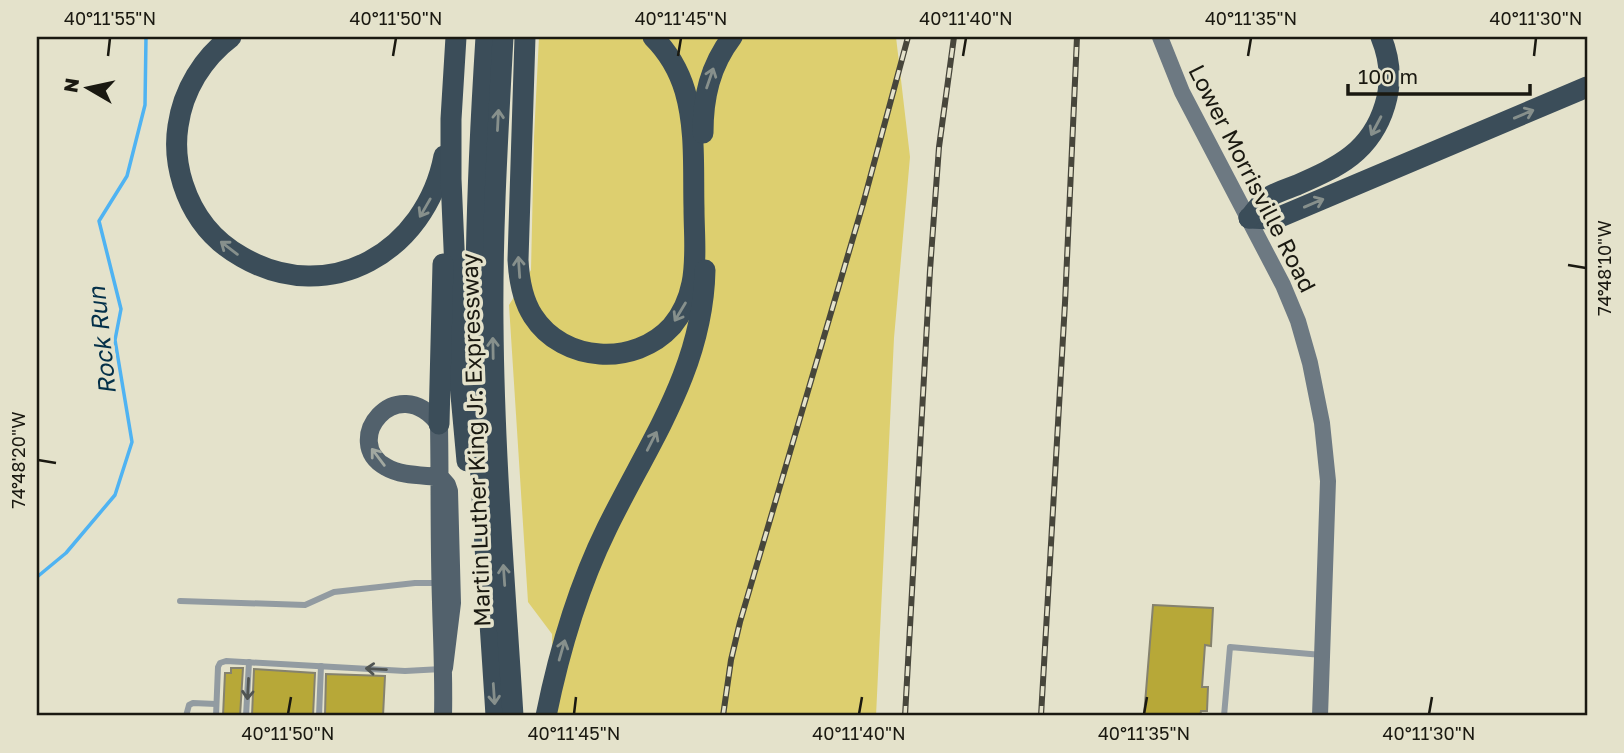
<svg xmlns="http://www.w3.org/2000/svg" width="1624" height="753" viewBox="0 0 1624 753" font-family="'Golos Text',sans-serif">
<style>
.green{fill:#ddcf6f}
.lines{fill:none;stroke-linecap:round;stroke-linejoin:round}
.stream{stroke:#4fb3f2;stroke-width:3.5}
.building{fill:#b7a838;stroke:#85826e;stroke-width:2}
.lane{stroke:#929ba1;stroke-width:6}
.secondary{stroke:#6d7982;stroke-width:16}
.primary{stroke:#52616c;stroke-width:18}
.highway{stroke:#3b4d59;stroke-width:21}
.rail-casing{stroke:#47463b;stroke-width:6}
.rail{stroke:#e4e2cb;stroke-width:3.5;stroke-dasharray:10;stroke-linecap:butt}
.oneway{stroke:#87908c}
.oneway2{stroke:#a2a8a0}
.oneway3{stroke:#505452}
.ticks{fill:none;stroke:#1a1911;stroke-width:2.5}
.labels{text-anchor:middle;dominant-baseline:central;stroke-width:7;stroke-linejoin:round;paint-order:stroke}
.street-label{font-size:23px;fill:#1a1911;stroke:#e4e2cb}
.water-label{font-size:24px;font-style:italic;fill:#043049;stroke:#e4e2cb}
.neatline{fill:none;stroke:#1a1911;stroke-width:2.5}
.ticks-label{font-size:18px;text-anchor:middle;fill:#1a1911}
</style>
<rect width="100%" height="100%" fill="#e4e2cb"/>
<!-- green -->
<path class="green" d="M539,37H896L910,157L894,338L876,716H554L552,634L528,602L509,305L531,270L534,137Z"/>
<g class="lines">
<!-- stream -->
<path class="stream" d="M37,577L66,553L115,495L132,442L115,340L121,309L99,221L127,176L145,105L146,37"/>
</g>
<!-- building -->
<g class="building">
<path d="M1153,605L1213,608L1211,646L1205,645L1202,687H1208L1207,711H1201L1200,716H1144Z"/>
<path d="M231,668H243L240,716H223L225,673H231Z"/>
<path d="M254,669L315,673L313,716H252Z"/>
<path d="M326,674L385,676L383,716H325Z"/>
</g>
<g class="lines">
<!-- lane -->
<g class="lane">
<path d="M180,601L305,605L334,592L415,583H437"/>
<path d="M186,716L189,705L193,703L216,704"/>
<path d="M216,716L218,667L220,663L226,661L405,671L442,669"/>
<path d="M246,716L249,662"/>
<path d="M319,716L321,666"/>
<path d="M1224,716L1230,647L1322,655"/>
</g>
<!-- secondary -->
<path class="secondary" d="M1160,37L1182,92L1283,285L1298,321L1310,363L1322,423L1328,481L1320,716"/>
<!-- primary -->
<path class="primary" d="M443,716C444,678 442,641 441,602C439,543 440,483 439,424C396,369 340,442 386,467C401,476 422,475 440,477L447,485L449,491L452,603L444,668"/>
<!-- highway -->
<g class="highway">
<path d="M231,37C203,58 183,90 178,126C175,145 177,165 183,184C193,215 213,241 242,257C330,308 426,251 444,156"/>
<path d="M456,37L451,119V179L460,384L467,461"/>
<path d="M486,37C480,132 475,228 476,324C477,455 488,585 496,716"/>
<path d="M503,37C498,132 492,228 493,324C494,455 505,586 513,716"/>
<path d="M525,37L518,260C519,279 522,299 533,316C563,363 635,367 672,326C682,314 689,298 692,283C697,259 694,233 694,208C693,170 696,129 685,91C679,71 668,52 653,37"/>
<path d="M703,133C703,97 710,66 732,37"/>
<path d="M1249,218L1275,219L1587,87"/>
<path d="M1249,218C1255,212 1260,203 1267,198C1276,192 1287,189 1297,185C1338,167 1371,152 1385,105C1392,82 1390,59 1381,37"/>
<path d="M439,424L443,264"/>
<path d="M546,716C559,652 578,587 607,528C649,442 703,369 705,270"/>
</g>
<defs>
<g id="rail">
<path d="M723,716L731,660L740,622L863,204L908,37"/>
<path d="M905,716L930,270L939,147L954,37"/>
<path d="M1041,716L1065,303L1077,37"/>
</g>
</defs>
<!-- rail casing -->
<use href="#rail" class="rail-casing"/>
<!-- rail -->
<use href="#rail" class="rail"/>
</g>
<!-- one-way arrows -->
<defs><path id="oneway-shaft" d="M-6 0H5M1.5-3L5.5 0L1.5 3" fill="none" stroke-width="1.6" stroke-linecap="round" stroke-linejoin="round" transform="scale(1.75)"/></defs>
<g class="oneway">
<use href="#oneway-shaft" transform="translate(710 78) rotate(-71)"/>
<use href="#oneway-shaft" transform="translate(1524 114) rotate(-23)"/>
<use href="#oneway-shaft" transform="translate(498 120) rotate(-87)"/>
<use href="#oneway-shaft" transform="translate(1376 126) rotate(118)"/>
<use href="#oneway-shaft" transform="translate(1314 203) rotate(-23)"/>
<use href="#oneway-shaft" transform="translate(425 208) rotate(120)"/>
<use href="#oneway-shaft" transform="translate(229 248) rotate(-143)"/>
<use href="#oneway-shaft" transform="translate(519 267) rotate(-94)"/>
<use href="#oneway-shaft" transform="translate(680 312) rotate(121)"/>
<use href="#oneway-shaft" transform="translate(493 348) rotate(-91)"/>
<use href="#oneway-shaft" transform="translate(652 441) rotate(-63)"/>
<use href="#oneway-shaft" transform="translate(504 575) rotate(-94)"/>
<use href="#oneway-shaft" transform="translate(562 650) rotate(-74)"/>
<use href="#oneway-shaft" transform="translate(494 694) rotate(86)"/>
</g>
<use class="oneway2" href="#oneway-shaft" transform="translate(378 457) rotate(-127)"/>
<g class="oneway3">
<use href="#oneway-shaft" transform="translate(376 669) rotate(-177)"/>
<use href="#oneway-shaft" transform="translate(248 689) rotate(93)"/>
</g>
<!-- ticks -->
<path class="ticks" d="M108,56L110,38M393,56L396,38M678,56L681,38M963,56L966,38M1248,56L1251,38M1534,56L1536,38M1568,265L1586,268M38,460L56,463M288,714L291,697M574,714L576,697M859,714L862,697M1144,714L1147,697M1429,714L1432,697"/>
<g class="labels">
<!-- street labels -->
<g class="street-label">
<text transform="translate(1253 178) rotate(63)">Lower Morrisville Road</text>
<text transform="translate(475 440) rotate(-92)">Martin Luther King Jr. Expressway</text>
</g>
<!-- water labels -->
<g class="water-label">
<text transform="translate(101 341) rotate(-96)">Rock Run</text>
</g>
</g>
<!-- border -->
<rect width="1624" height="753" fill="none" stroke="#e4e2cb" stroke-width="77"/>
<!-- north arrow -->
<g transform="translate(88 88) rotate(279)" stroke="#e4e2cb" stroke-width="5" paint-order="stroke">
<path d="M0-5L12 26L0 18L-12 26Z" fill="#1a1911"/>
<text y="-10" font-size="19" font-weight="bold" text-anchor="middle" fill="#1a1911">N</text>
</g>
<!-- scale -->
<path d="M1348 84v10h182v-10" fill="none" stroke="#1a1911" stroke-width="3.5"/>
<text x="1358" y="84" font-size="21" fill="#1a1911" stroke="#e4e2cb" stroke-width="5" paint-order="stroke">100 m</text>
<rect x="38" y="38" width="1548" height="676" class="neatline"/>
<g class="ticks-label">
<text x="110" y="25">40°11'55"N</text>
<text x="396" y="25">40°11'50"N</text>
<text x="681" y="25">40°11'45"N</text>
<text x="966" y="25">40°11'40"N</text>
<text x="1251" y="25">40°11'35"N</text>
<text x="1536" y="25">40°11'30"N</text>
<text transform="translate(1605 268) rotate(-90)" y="6">74°48'10"W</text>
<text transform="translate(19 460) rotate(-90)" y="6">74°48'20"W</text>
<text x="288" y="740">40°11'50"N</text>
<text x="574" y="740">40°11'45"N</text>
<text x="859" y="740">40°11'40"N</text>
<text x="1144" y="740">40°11'35"N</text>
<text x="1429" y="740">40°11'30"N</text>
</g>
</svg>
